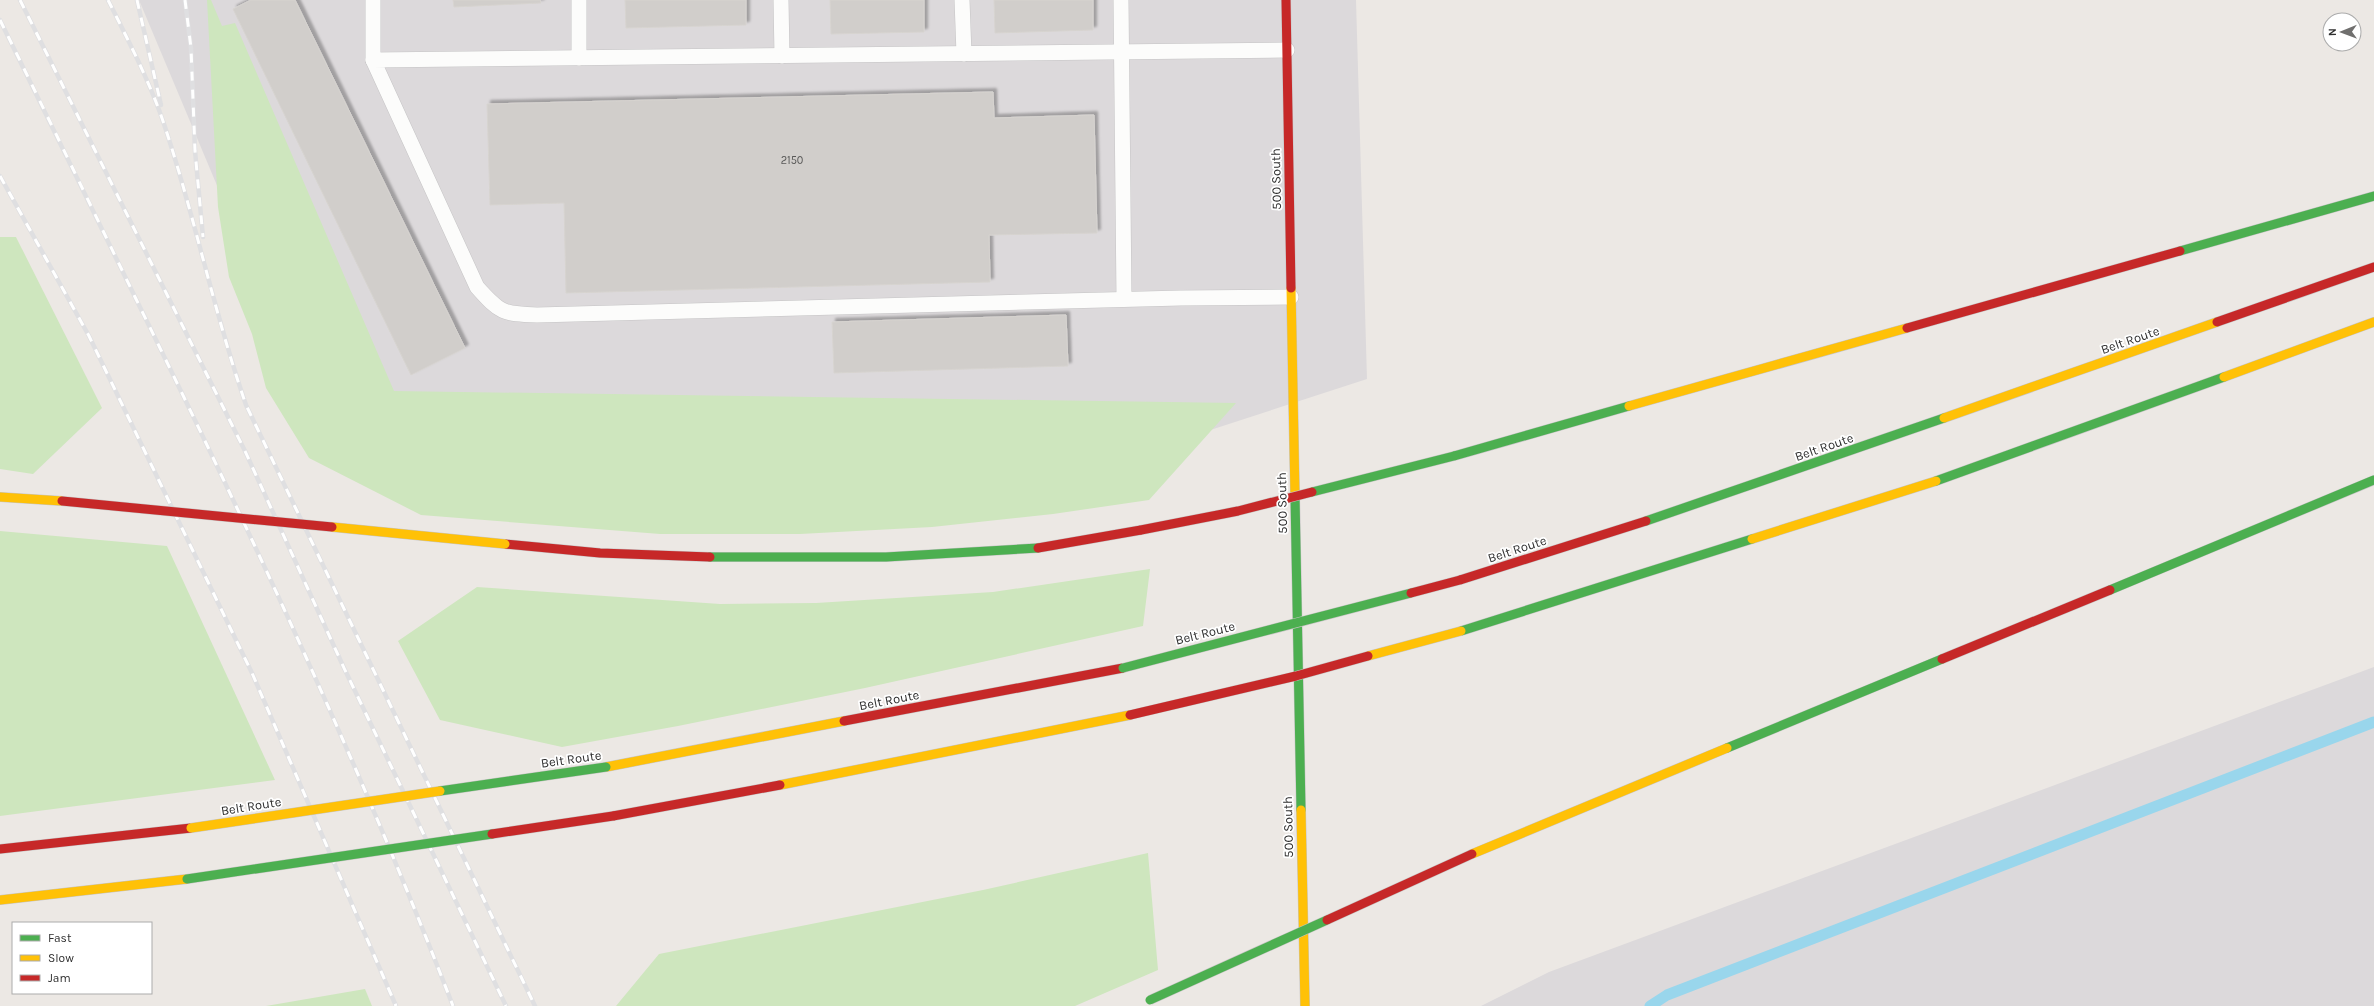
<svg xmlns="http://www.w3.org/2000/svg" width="2374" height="1006" viewBox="0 0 2374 1006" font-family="Karla,sans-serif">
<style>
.industrial{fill:#dcd9db}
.green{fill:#cee6be}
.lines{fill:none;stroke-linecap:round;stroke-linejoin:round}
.stream{stroke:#99d6ec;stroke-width:11}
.building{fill:#d1cecb;stroke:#d7d4d0;filter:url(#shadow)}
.lane-casing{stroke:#c5c4c5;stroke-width:16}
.fast-casing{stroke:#c5c4c5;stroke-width:10}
.slow-casing{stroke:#c5c4c5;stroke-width:10}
.jam-casing{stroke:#c5c4c5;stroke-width:10}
.lane{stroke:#fcfcfb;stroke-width:15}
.fast{stroke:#4caf50;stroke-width:9}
.slow{stroke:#ffc107;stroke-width:9}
.jam{stroke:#c62828;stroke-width:9}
.rail-casing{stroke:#dfdfe1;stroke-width:4.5}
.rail{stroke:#fff;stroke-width:3;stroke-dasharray:9;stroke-linecap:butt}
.fast-bridge-casing{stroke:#c6c5c4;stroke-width:10;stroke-linecap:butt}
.slow-bridge-casing{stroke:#c6c5c4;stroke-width:10;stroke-linecap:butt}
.jam-bridge-casing{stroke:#c6c5c4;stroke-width:10;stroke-linecap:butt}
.fast-bridge{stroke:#4caf50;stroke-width:9}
.slow-bridge{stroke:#ffc107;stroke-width:9}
.jam-bridge{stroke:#c62828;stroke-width:9}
.labels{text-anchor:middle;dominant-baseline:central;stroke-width:3.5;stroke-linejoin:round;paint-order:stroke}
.number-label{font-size:11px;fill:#585857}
.street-label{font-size:13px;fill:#2e2e2e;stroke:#fff}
</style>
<defs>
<filter id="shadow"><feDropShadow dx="3.5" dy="-3.5" stdDeviation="1" flood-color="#0004"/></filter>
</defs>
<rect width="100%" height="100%" fill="#ece8e4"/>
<!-- industrial -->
<g class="industrial">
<path d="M139,0H1356L1367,379L1118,460L311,409Z"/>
<path d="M2374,667V1006H1481L1549,972Z"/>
</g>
<!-- green -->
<g class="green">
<path d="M207,0H211L222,26L235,23L394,391L1236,403L1149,500L1053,514L932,527L800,534H660L421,515L309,458L266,388L252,334L229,277L218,207Z"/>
<path d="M0,237H16L102,408L33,474L0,469Z"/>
<path d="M0,531L167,546L275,780L0,816Z"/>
<path d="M1150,569L1143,626L865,688L678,726L562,747L440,720L398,641L477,587L720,604L816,603L993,592Z"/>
<path d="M1148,853L1158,970L1075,1006H616L659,954L983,890Z"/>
<path d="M365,989L372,1006H266Z"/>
</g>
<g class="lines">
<!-- stream -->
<path class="stream" d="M1650,1006L1667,995L2374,722"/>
</g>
<!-- building -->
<g class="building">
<path d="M251,0H295L465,348L411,375L233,9Z"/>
<path d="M453,0H540L541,3L454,7Z"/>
<path d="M625,0H746V25L626,28Z"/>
<path d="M830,0H924V32L831,34Z"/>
<path d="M994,0H1093V30L995,33Z"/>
<path d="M993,92L994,118L1094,115L1097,233L989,235L990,282L566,293L564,203L490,205L487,104Z"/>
<path d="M1066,315L1068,366L834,373L832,322Z"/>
</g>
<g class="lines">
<defs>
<g id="lane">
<path d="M373,0V60"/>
<path d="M579,0V58"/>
<path d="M781,0L782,56"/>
<path d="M962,0L964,54"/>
<path d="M1121,0L1124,299"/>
<path d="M1287,50L373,60L477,287C500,313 503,314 537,315L1181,298L1291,297"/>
</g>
<g id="fast">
<path d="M2180,251L2374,196"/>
<path d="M1454,456L1629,406"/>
<path d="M1936,481L2224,377"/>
<path d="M1295,496L1301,810"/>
<path d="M1646,521L1944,418"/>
<path d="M710,557H886L1038,548"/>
<path d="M2110,590L2374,480"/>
<path d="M1461,631L1752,539"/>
<path d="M1727,748L1942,659"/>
</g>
<g id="slow">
<path d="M1291,288L1295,496"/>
<path d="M2224,377L2374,322"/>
<path d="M1629,406L1907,328"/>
<path d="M1944,418L2217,322"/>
<path d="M0,497L62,501"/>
<path d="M1752,539L1936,481"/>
<path d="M606,767L844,721"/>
<path d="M780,785L1130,715"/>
<path d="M1301,810L1305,1006"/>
<path d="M1472,854L1727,748"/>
<path d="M0,900L187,879"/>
</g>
<g id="jam">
<path d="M1286,0L1291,288"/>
<path d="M2217,322L2374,267"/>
<path d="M1907,328L2180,251"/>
<path d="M505,544L600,553L710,557"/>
<path d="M1038,548L1141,530"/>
<path d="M1460,580L1646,521"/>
<path d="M1942,659L2110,590"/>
<path d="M844,721L1123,668"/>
<path d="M613,816L780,785"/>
<path d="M0,849L191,828"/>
</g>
</defs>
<!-- lane casing -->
<use href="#lane" class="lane-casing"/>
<!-- fast casing -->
<use href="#fast" class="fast-casing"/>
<!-- slow casing -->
<use href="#slow" class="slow-casing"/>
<!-- jam casing -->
<use href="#jam" class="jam-casing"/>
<!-- lane -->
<use href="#lane" class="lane"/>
<!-- fast -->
<use href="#fast" class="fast"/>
<!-- slow -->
<use href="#slow" class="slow"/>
<!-- jam -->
<use href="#jam" class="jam"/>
<defs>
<g id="rail">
<path d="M20,0L245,451L344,668L506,1006"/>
<path d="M108,0C128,40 150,82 164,124C195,217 214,313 246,405L535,1006"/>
<path d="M137,0L161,105"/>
<path d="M185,0L191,48L195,151L203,237"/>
<path d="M0,20C46,113 91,206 136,299C250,531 360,765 453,1006"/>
<path d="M0,176L89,336L252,673L396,1006"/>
</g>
</defs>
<!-- rail casing -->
<use href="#rail" class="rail-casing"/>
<!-- rail -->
<use href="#rail" class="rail"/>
<defs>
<g id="fast-bridge">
<path d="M1312,492L1454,456"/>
<path d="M1123,668L1411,593"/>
<path d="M440,791L606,767"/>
<path d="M187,879L492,834"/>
<path d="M1150,1000L1327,920"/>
</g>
<g id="slow-bridge">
<path d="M332,527L505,544"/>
<path d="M1368,656L1461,631"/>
<path d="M191,828L440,791"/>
</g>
<g id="jam-bridge">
<path d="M62,501L332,527"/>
<path d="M1141,530L1238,511L1312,492"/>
<path d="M1411,593L1460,580"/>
<path d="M1130,715L1296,676L1368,656"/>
<path d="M492,834L613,816"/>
<path d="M1327,920L1472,854"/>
</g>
</defs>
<!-- fast-bridge casing -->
<use href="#fast-bridge" class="fast-bridge-casing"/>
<!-- slow-bridge casing -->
<use href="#slow-bridge" class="slow-bridge-casing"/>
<!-- jam-bridge casing -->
<use href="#jam-bridge" class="jam-bridge-casing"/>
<!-- fast-bridge -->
<use href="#fast-bridge" class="fast-bridge"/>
<!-- slow-bridge -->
<use href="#slow-bridge" class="slow-bridge"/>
<!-- jam-bridge -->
<use href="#jam-bridge" class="jam-bridge"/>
</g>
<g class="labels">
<!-- number labels -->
<g class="number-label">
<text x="792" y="160">2150</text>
</g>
<!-- street labels -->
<g class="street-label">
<text transform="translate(1276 179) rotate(-91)">500 South</text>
<text transform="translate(2130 340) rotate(-19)">Belt Route</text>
<text transform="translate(1824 447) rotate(-19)">Belt Route</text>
<text transform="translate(1282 503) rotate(-91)">500 South</text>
<text transform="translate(1517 549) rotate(-18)">Belt Route</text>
<text transform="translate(1205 633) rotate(-14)">Belt Route</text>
<text transform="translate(889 700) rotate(-11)">Belt Route</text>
<text transform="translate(571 759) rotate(-8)">Belt Route</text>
<text transform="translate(251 806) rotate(-9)">Belt Route</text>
<text transform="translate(1288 827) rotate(-91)">500 South</text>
</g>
</g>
<!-- legend -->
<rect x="12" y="922" width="140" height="72" fill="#ffffff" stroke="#ababab"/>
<rect x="20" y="935" width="20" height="6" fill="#4caf50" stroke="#ababab"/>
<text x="48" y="942" font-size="12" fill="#2e2e2e">Fast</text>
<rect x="20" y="955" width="20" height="6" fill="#ffc107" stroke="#ababab"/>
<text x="48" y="962" font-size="12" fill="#2e2e2e">Slow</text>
<rect x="20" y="975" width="20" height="6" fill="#c62828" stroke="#ababab"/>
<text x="48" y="982" font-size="12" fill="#2e2e2e">Jam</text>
<!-- north arrow -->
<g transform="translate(2342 32) rotate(269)"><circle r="19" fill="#ffffff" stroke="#ababab"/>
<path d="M0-3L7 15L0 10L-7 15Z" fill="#706f6e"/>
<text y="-6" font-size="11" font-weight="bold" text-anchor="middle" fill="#2e2e2e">N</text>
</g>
</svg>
